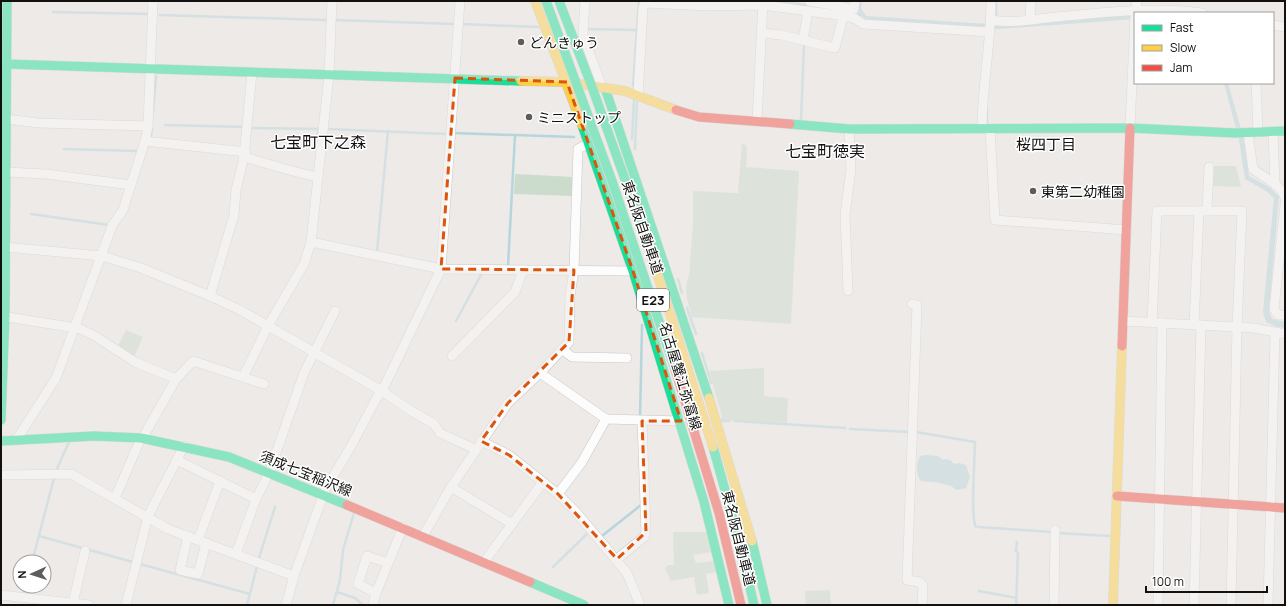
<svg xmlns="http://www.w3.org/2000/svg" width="1286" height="606" viewBox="0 0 1286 606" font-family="Manrope,'Noto Sans JP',sans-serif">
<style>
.green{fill:#cbdccd}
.water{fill:#b6d6db}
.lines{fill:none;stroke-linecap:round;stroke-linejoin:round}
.stream{stroke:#b6d6db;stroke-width:2.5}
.street-casing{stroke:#c9c7c6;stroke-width:10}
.fast-casing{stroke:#c9c7c6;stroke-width:10}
.slow-casing{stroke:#c9c7c6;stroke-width:10}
.jam-casing{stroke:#c9c7c6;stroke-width:10}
.street{stroke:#fcfcfc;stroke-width:9}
.fast{stroke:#16e098;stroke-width:9}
.slow{stroke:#ffcf43;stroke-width:9}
.jam{stroke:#f24e42;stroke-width:9}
.fast-bridge-casing{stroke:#c9c8c7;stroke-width:10;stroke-linecap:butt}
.slow-bridge-casing{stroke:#c9c8c7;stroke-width:10;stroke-linecap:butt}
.jam-bridge-casing{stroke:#c9c8c7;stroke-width:10;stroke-linecap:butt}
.fast-bridge{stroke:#16e098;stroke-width:9}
.slow-bridge{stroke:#ffcf43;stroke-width:9}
.jam-bridge{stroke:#f24e42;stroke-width:9}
.marked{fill:none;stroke:#dd550c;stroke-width:3;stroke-dasharray:8 5;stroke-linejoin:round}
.poi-dot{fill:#5f5d5c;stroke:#fff;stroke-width:1.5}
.labels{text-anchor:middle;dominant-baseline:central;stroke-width:3;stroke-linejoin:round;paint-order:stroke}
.shield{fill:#fff;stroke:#595858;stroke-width:1}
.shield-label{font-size:13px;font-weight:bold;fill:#121110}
.poi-label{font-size:14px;fill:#121110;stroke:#fff;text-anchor:start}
.street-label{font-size:14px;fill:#121110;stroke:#fff}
.neighbourhood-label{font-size:15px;fill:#121110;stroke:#fff}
.quarter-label{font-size:16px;fill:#121110;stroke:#fff}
</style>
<rect width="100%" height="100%" fill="#edeae8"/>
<!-- green -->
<g class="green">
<path d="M742,143L747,147L746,167L799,171L791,324L692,317C688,304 683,288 689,275L693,225V191L738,193Z"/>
<path d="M1213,166H1236L1241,187L1213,186Z"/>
<path d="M515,174L574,177L573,196L514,194Z"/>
<path d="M126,330L143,337L134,357L118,346Z"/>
<path d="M764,368V396L788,398L787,423L723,420L709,371Z"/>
<path d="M673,532H706L712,552L693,555L696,563L714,561L717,572L706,574L709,593L697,595L694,577L671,581L665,568L668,565H674Z"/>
<path d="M830,590L831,605H806L805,591Z"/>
</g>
<!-- water -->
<g class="water">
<path d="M858,1H862L861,8L866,16L988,24L1135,15V19L998,29L866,20L863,17L857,16Z"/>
<path d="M1224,83H1228L1244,140L1249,176L1269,187L1279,196L1269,312L1272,319L1285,322V328L1277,327L1266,322L1263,312L1274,198L1266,191L1245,179L1239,140Z"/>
<path d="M925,455L938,456L943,460L946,459L952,461V463L958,464L959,463L966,465L970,477L966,488L957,490L951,486L935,482L921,481C916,475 916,463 920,456Z"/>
</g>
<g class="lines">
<!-- stream -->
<g class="stream">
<path d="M773,2H789L824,9"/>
<path d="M53,12L150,14"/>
<path d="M160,15L326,20"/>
<path d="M996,16V1"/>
<path d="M334,20L455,24"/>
<path d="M461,24L538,27"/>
<path d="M589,29L636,30"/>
<path d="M633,86L639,1"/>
<path d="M153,112L156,76"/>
<path d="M801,120L804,45"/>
<path d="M987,122V109"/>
<path d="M165,125L244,127"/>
<path d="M251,128L320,129"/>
<path d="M327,129L447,134"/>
<path d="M453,133L574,137"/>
<path d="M151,136L152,129"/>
<path d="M632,139L634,99"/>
<path d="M317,141L318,130"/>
<path d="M64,149L138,151"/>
<path d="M635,149L637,100"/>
<path d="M31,214L109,225"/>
<path d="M377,252L388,131"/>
<path d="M508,266L515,135"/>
<path d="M678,279L682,293"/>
<path d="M687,308L696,334"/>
<path d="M456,321L482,273"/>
<path d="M702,353L711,383"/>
<path d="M640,418L642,325"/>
<path d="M722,419V421H729"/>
<path d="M735,421L845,428"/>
<path d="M850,429L910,432"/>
<path d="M916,432L975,442C975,458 970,519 976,527"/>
<path d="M56,471L69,442"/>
<path d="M979,527L1052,532"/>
<path d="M1058,533L1109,536"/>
<path d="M39,536L133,562"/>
<path d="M602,536L641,505"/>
<path d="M259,558L275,507"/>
<path d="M32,562L54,478"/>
<path d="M140,564L250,594"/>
<path d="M553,567L589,532"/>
<path d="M979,591L1017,598"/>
<path d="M337,592L355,598L363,605"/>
<path d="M24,593L26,586"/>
<path d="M247,605L257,566"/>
<path d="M333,605L340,580L343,550L354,513"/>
<path d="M1016,605L1018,553L1016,551L1017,542"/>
</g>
<defs>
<g id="street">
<path d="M585,1L583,35L602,87"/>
<path d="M809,1L854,9L855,1"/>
<path d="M1135,13L1137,1"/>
<path d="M1030,19L1031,1"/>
<path d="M991,20C1011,24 1035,19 1055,17C1104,13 1153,6 1202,13"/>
<path d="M1273,25L1285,27"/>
<path d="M761,33L781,35L835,48L843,17"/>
<path d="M803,40L808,11"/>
<path d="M252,72L244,157C269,164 292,172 318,177"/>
<path d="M1256,83L1258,132"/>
<path d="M638,96L643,8L645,3L708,6L763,5L845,16L854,18L863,24L990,32"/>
<path d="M6,119L38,123L148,126"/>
<path d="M757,121L763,1"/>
<path d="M1130,128L1135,17"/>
<path d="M982,129C982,86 991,44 991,1"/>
<path d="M990,129L995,220L1127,230"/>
<path d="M1273,131L1275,185"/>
<path d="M1248,133L1253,169C1263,177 1282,185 1285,198"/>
<path d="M145,141L246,152"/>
<path d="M6,172L46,174L131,185"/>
<path d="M1285,204L1274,309L1278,315H1285"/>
<path d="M1207,211L1209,167"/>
<path d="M311,242L441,269L633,271"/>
<path d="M5,247L102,256L141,268L210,296L240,310L382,391L408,409L434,424L440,433L475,449"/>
<path d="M848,291L845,214L851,170L849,129"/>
<path d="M210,296L234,215L236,190L244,157"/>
<path d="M912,304L917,305L907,580L920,582L923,586L922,605"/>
<path d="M1,316L76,328"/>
<path d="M1123,321L1254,328L1285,334"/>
<path d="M1152,323L1157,211H1242L1237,327L1231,605"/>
<path d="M1194,325L1199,211"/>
<path d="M76,327L95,336L135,362L176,379"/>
<path d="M562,349L572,357L627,358"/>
<path d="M452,356L515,292L523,270"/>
<path d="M540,373L606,419"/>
<path d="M243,377L268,326L304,264L311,242L329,75L332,1"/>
<path d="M382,391L441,269L460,1"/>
<path d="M17,439L56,378L112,226L123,210L145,141L148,126L153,1"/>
<path d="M142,439L176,379L193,361L264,384"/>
<path d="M481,441L509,455L558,494L576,512L627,573L640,605"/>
<path d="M177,460L256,499"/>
<path d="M1,475L71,474L168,529L294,576"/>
<path d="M451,487L512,524"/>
<path d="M558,494L582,462L606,419L681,421"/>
<path d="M115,498L141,438"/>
<path d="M188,536L180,570L198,574L206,543"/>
<path d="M423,536L451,487L508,403L540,373L569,342L570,296L574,270L578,149L589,143"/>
<path d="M198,540L220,481"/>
<path d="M236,554L256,499L269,473L304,373L335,311"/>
<path d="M617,559L644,537L646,532L642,421"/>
<path d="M484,562L543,482"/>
<path d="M376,593L358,584L367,556L388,563"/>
<path d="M1,595L89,605"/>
<path d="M73,603L85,551"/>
<path d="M126,605L148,516L184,446"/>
<path d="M286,605L294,576L325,490L350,448L381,390"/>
<path d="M373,605L376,593L403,527"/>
<path d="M1054,605L1055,530"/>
<path d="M1158,605L1162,323"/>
<path d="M1194,605L1201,325"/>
<path d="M1268,605L1275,333"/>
</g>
<g id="fast">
<path d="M6,64L521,81"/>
<path d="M605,88L709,398"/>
<path d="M790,124L849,129L1130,128L1235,133L1285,131"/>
<path d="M582,125L633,271L704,502L729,605"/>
<path d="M1,420L5,316L7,1"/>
<path d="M1,441L94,436L141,438L229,457L347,505"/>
<path d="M752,541L767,605"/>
<path d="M530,582L584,605"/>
</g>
<g id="slow">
<path d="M535,1L582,125"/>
<path d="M521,81L567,82L625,91L676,110"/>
<path d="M709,398L752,541"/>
<path d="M1113,605L1122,346"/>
</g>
<g id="jam">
<path d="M676,110L699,117L790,124"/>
<path d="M1122,346L1130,128"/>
<path d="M1117,496L1285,508"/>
<path d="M347,505L530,582"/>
</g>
</defs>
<!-- street casing -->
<use href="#street" class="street-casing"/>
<!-- fast casing -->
<use href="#fast" class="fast-casing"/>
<!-- slow casing -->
<use href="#slow" class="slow-casing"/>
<!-- jam casing -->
<use href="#jam" class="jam-casing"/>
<!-- street -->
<use href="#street" class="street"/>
<!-- fast -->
<use href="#fast" class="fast"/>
<!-- slow -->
<use href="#slow" class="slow"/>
<!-- jam -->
<use href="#jam" class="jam"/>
<defs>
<g id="fast-bridge">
<path d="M546,1L612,181L675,369"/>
<path d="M559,1L592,87L642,227"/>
<path d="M713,447L739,540L754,605"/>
</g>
<path id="slow-bridge" d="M642,227L713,447"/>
<path id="jam-bridge" d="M675,369L719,513L741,605"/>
</defs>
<!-- fast-bridge casing -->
<use href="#fast-bridge" class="fast-bridge-casing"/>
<!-- slow-bridge casing -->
<use href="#slow-bridge" class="slow-bridge-casing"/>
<!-- jam-bridge casing -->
<use href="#jam-bridge" class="jam-bridge-casing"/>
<!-- fast-bridge -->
<use href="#fast-bridge" class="fast-bridge"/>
<!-- slow-bridge -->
<use href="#slow-bridge" class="slow-bridge"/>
<!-- jam-bridge -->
<use href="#jam-bridge" class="jam-bridge"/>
</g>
<!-- marked area -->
<path d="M0 0H1286V606H0ZM455,78L567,82L633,271L681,421H642L646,532L617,559L558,494L509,455L481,441L508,403L569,342L574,270L441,269Z" fill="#edeae8" fill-opacity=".55" fill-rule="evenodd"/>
<path class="marked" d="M455,78L567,82L633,271L681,421H642L646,532L617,559L558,494L509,455L481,441L508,403L569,342L574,270L441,269Z"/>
<!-- markers -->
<g class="poi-dot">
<circle cx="521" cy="42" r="4"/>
<circle cx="529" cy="117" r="4"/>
<circle cx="1033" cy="191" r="4"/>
</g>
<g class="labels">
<!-- shield labels -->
<rect class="shield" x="637" y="289" width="32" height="22" rx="3"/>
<g class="shield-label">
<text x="653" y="300">E23</text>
</g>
<!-- poi labels -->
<g class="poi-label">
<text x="529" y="42">どんきゅう</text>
<text x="537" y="117">ミニストップ</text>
<text x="1041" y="191">東第二幼稚園</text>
</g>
<!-- street labels -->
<g class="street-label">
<text transform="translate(643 227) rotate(71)">東名阪自動車道</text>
<text transform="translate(681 376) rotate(73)">名古屋蟹江弥富線</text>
<text transform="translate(306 473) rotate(22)">須成七宝稲沢線</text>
<text transform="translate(739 538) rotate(76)">東名阪自動車道</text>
</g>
<!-- neighbourhood labels -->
<g class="neighbourhood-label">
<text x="1046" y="144">桜四丁目</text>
</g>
<!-- quarter labels -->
<g class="quarter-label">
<text x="318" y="142">七宝町下之森</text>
<text x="825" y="151">七宝町徳実</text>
</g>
</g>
<!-- border -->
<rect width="1286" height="606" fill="none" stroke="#121110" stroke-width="4"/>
<!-- legend -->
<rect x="1134" y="12" width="140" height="72" fill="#ffffff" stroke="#a0a09f"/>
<rect x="1142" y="25" width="20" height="6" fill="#16e098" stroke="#a0a09f"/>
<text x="1170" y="32" font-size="12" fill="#121110">Fast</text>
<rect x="1142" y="45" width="20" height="6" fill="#ffcf43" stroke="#a0a09f"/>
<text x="1170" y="52" font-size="12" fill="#121110">Slow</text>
<rect x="1142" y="65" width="20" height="6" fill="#f24e42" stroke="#a0a09f"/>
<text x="1170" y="72" font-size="12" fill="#121110">Jam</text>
<!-- north arrow -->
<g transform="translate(32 574) rotate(267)"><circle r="19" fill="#ffffff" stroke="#a0a09f"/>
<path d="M0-3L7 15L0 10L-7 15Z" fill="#5f5d5c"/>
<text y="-6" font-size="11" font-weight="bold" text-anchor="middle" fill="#121110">N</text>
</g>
<!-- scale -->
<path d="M1146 586v6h121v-6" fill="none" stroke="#121110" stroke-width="2"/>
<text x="1152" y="586" font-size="12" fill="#121110" stroke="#ffffff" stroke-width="3" paint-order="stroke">100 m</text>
</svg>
